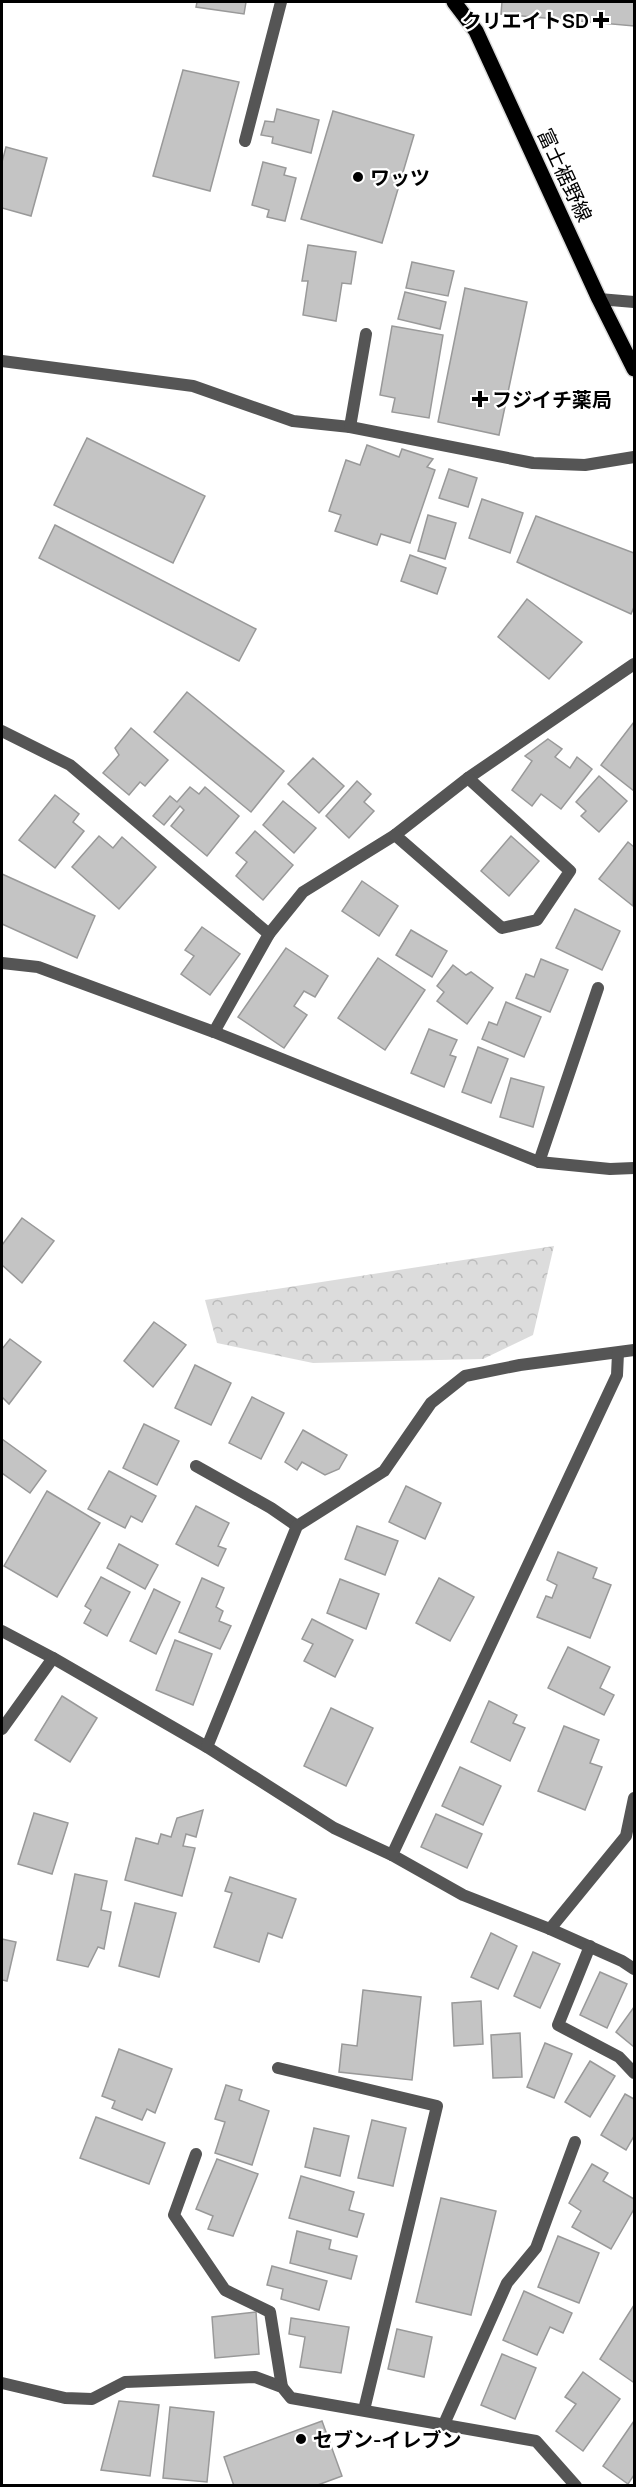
<svg xmlns="http://www.w3.org/2000/svg" width="636" height="2487" viewBox="0 0 636 2487" font-family="Manrope,'Noto Sans JP',sans-serif">
<style>
.forest{fill:url(#forest-crowns)}
.building{fill:#c4c4c4;stroke:#999;stroke-width:1.5}
.lines{fill:none;stroke-linecap:round;stroke-linejoin:round}
.primary-casing{stroke:#dbdbdb;stroke-width:18}
.service{stroke:#555;stroke-width:12}
.minor{stroke:#555;stroke-width:12}
.primary{stroke:#000;stroke-width:15}
.poi-dot{fill:#000;stroke:#fff;stroke-width:2}
.labels{text-anchor:middle;dominant-baseline:central;stroke-width:4.5;stroke-linejoin:round;paint-order:stroke}
.poi-label{font-size:20px;font-weight:bold;fill:#000;stroke:#fff;text-anchor:start}
.street-label{font-size:20px;fill:#000;stroke:#fff}
</style>
<defs>
<pattern id="forest-crowns" width="20" height="18" patternUnits="userSpaceOnUse" patternTransform="scale(1.5)"><rect width="20" height="18" fill="#dcdcdc"/><path d="M2 6a3 3 0 1 1 6 0M12 15a3 3 0 1 1 6 0" fill="none" stroke="#bbb"/></pattern>
</defs>
<rect width="100%" height="100%" fill="#fff"/>
<!-- forest -->
<path class="forest" d="M554,1246L533,1335L483,1359L394,1361L313,1363L217,1343L205,1300Z"/>
<!-- building -->
<g class="building">
<path d="M197,2H246L244,14L196,7Z"/>
<path d="M502,2H634V26L501,14Z"/>
<path d="M183,70L239,82L210,191L153,176Z"/>
<path d="M277,109L319,120L311,153L272,143L273,137L261,135L265,121L274,122Z"/>
<path d="M333,111L414,135L382,243L301,219Z"/>
<path d="M6,147L47,158L31,216L2,208V162Z"/>
<path d="M263,162L286,168L284,175L296,178L285,221L267,217L269,210L252,205Z"/>
<path d="M308,245L356,252L351,284L342,283L336,321L303,315L308,281H302Z"/>
<path d="M412,262L454,271L448,296L406,288Z"/>
<path d="M465,288L527,302L499,435L438,422Z"/>
<path d="M405,292L446,302L440,329L398,319Z"/>
<path d="M392,326L443,335L429,418L392,412L395,398L380,395Z"/>
<path d="M87,438L205,496L173,563L54,505Z"/>
<path d="M367,445L399,457L402,449L433,459L427,467L435,470L410,543L381,534L377,545L335,531L341,515L329,511L346,460L360,465Z"/>
<path d="M449,469L477,478L468,507L439,498Z"/>
<path d="M482,499L523,513L510,553L469,538Z"/>
<path d="M428,515L456,523L445,559L418,551Z"/>
<path d="M536,516L634,553V607L631,614L517,562Z"/>
<path d="M55,525L256,629L239,661L39,558Z"/>
<path d="M410,555L446,568L437,594L401,581Z"/>
<path d="M527,599L582,642L549,679L498,637Z"/>
<path d="M187,692L284,771L251,812L154,732Z"/>
<path d="M634,722V791L601,765Z"/>
<path d="M131,728L168,760L145,786L140,782L129,795L103,773L119,755L115,748Z"/>
<path d="M548,739L562,749L555,757L570,768L577,757L592,769L561,809L541,794L532,806L512,790L532,761L525,756Z"/>
<path d="M313,758L344,786L319,813L288,784Z"/>
<path d="M599,776L627,801L599,832L581,816L586,811L576,802Z"/>
<path d="M357,781L371,794L364,802L374,811L349,838L326,816Z"/>
<path d="M190,787L199,794L205,787L239,816L207,856L171,826L184,810L180,806L164,825L153,816L170,796L177,802Z"/>
<path d="M55,795L79,814L73,822L84,831L55,868L19,840Z"/>
<path d="M283,801L316,828L294,853L263,825Z"/>
<path d="M255,831L293,865L263,900L236,876L247,862L236,853Z"/>
<path d="M99,836L113,848L122,837L156,867L119,909L72,867Z"/>
<path d="M511,836L539,861L509,896L481,871Z"/>
<path d="M628,842L634,847L633,906L599,879Z"/>
<path d="M2,874L95,916L77,958L2,924Z"/>
<path d="M362,881L398,906L379,936L342,911Z"/>
<path d="M575,909L620,931L602,970L556,948Z"/>
<path d="M202,927L240,954L210,995L181,974L194,956L185,950Z"/>
<path d="M411,930L447,951L432,977L396,955Z"/>
<path d="M286,948L328,976L315,997L304,991L294,1006L307,1015L284,1048L238,1017Z"/>
<path d="M378,958L425,990L385,1050L338,1018Z"/>
<path d="M541,959L568,970L550,1012L516,998L526,974L534,977Z"/>
<path d="M453,965L466,975L471,972L493,988L467,1024L437,1001L444,992L437,986Z"/>
<path d="M506,1002L541,1017L524,1057L482,1039L489,1022L497,1025Z"/>
<path d="M429,1029L457,1040L450,1055L456,1057L444,1087L411,1073Z"/>
<path d="M478,1047L508,1059L491,1103L462,1092Z"/>
<path d="M511,1078L544,1087L533,1127L500,1117Z"/>
<path d="M22,1218L54,1241L22,1283L2,1265V1245Z"/>
<path d="M154,1322L186,1345L153,1387L124,1361Z"/>
<path d="M10,1339L41,1362L9,1404L2,1397V1349Z"/>
<path d="M195,1365L231,1383L211,1425L175,1408Z"/>
<path d="M252,1397L284,1413L261,1459L229,1443Z"/>
<path d="M144,1424L179,1441L157,1485L123,1468Z"/>
<path d="M303,1430L347,1455L339,1469L325,1475L302,1462L297,1470L285,1462Z"/>
<path d="M2,1439L46,1471L30,1493L2,1473Z"/>
<path d="M109,1471L156,1496L142,1522L131,1516L125,1528L88,1509Z"/>
<path d="M406,1486L441,1503L425,1539L389,1522Z"/>
<path d="M47,1491L100,1523L57,1597L4,1566Z"/>
<path d="M196,1506L229,1523L218,1546L226,1549L218,1566L176,1544Z"/>
<path d="M357,1526L398,1541L385,1575L345,1559Z"/>
<path d="M119,1544L158,1565L145,1589L107,1568Z"/>
<path d="M558,1552L597,1568L593,1578L611,1585L590,1638L537,1617L546,1596L552,1598L557,1585L547,1580Z"/>
<path d="M101,1577L130,1592L107,1636L84,1623L91,1610L85,1606Z"/>
<path d="M202,1578L224,1588L216,1607L223,1611L219,1621L231,1626L220,1649L179,1632Z"/>
<path d="M439,1578L474,1597L450,1641L416,1623Z"/>
<path d="M340,1579L379,1594L366,1629L327,1613Z"/>
<path d="M154,1589L180,1602L156,1654L130,1641Z"/>
<path d="M312,1619L353,1640L335,1677L304,1661L313,1644L302,1639Z"/>
<path d="M175,1640L212,1654L193,1705L156,1690Z"/>
<path d="M568,1647L610,1667L600,1688L614,1695L604,1715L548,1688Z"/>
<path d="M62,1696L97,1718L70,1762L35,1740Z"/>
<path d="M489,1701L517,1715L513,1723L525,1728L510,1761L471,1742Z"/>
<path d="M331,1708L373,1728L346,1786L304,1766Z"/>
<path d="M564,1726L599,1740L590,1763L602,1767L585,1810L538,1791Z"/>
<path d="M460,1767L501,1786L483,1825L442,1806Z"/>
<path d="M203,1810L196,1837L186,1834L183,1846L195,1848L182,1896L125,1880L136,1838L158,1844L161,1834L171,1837L177,1818Z"/>
<path d="M34,1813L68,1823L52,1874L18,1864Z"/>
<path d="M436,1814L482,1834L467,1868L421,1847Z"/>
<path d="M75,1874L107,1881L101,1910L111,1912L104,1949L98,1947L88,1967L57,1960Z"/>
<path d="M230,1877L296,1899L282,1938L268,1933L259,1962L214,1947L232,1893L225,1891Z"/>
<path d="M135,1903L176,1913L159,1977L119,1966Z"/>
<path d="M491,1933L517,1946L498,1989L471,1977Z"/>
<path d="M2,1939L16,1942L7,1981L2,1980Z"/>
<path d="M533,1952L560,1964L540,2008L514,1996Z"/>
<path d="M600,1972L627,1984L607,2028L580,2015Z"/>
<path d="M363,1990L421,1997L412,2080L339,2072L342,2044L357,2046Z"/>
<path d="M481,2001L483,2044L454,2046L452,2003Z"/>
<path d="M634,2007V2047L616,2032Z"/>
<path d="M520,2033L522,2077L493,2078L491,2035Z"/>
<path d="M545,2043L572,2054L554,2098L527,2087Z"/>
<path d="M119,2049L172,2069L155,2113L147,2109L142,2120L112,2108L115,2101L102,2096Z"/>
<path d="M590,2061L615,2076L590,2117L565,2102Z"/>
<path d="M226,2085L242,2090L239,2100L269,2111L252,2165L215,2153L225,2122L215,2119Z"/>
<path d="M625,2094L634,2099V2136L626,2150L601,2135Z"/>
<path d="M96,2117L165,2143L149,2184L80,2158Z"/>
<path d="M372,2120L406,2128L393,2186L358,2178Z"/>
<path d="M314,2128L349,2136L340,2176L305,2167Z"/>
<path d="M217,2159L258,2174L233,2236L208,2229L213,2216L196,2209Z"/>
<path d="M592,2164L608,2173L603,2181L634,2199V2209L611,2249L572,2227L581,2211L569,2203Z"/>
<path d="M301,2176L354,2192L349,2210L364,2214L357,2237L289,2218Z"/>
<path d="M441,2198L496,2211L471,2315L416,2302Z"/>
<path d="M297,2231L331,2240L329,2249L357,2256L351,2279L290,2263Z"/>
<path d="M558,2236L599,2253L579,2303L538,2287Z"/>
<path d="M272,2266L327,2281L319,2310L281,2299L283,2289L267,2285Z"/>
<path d="M524,2291L572,2313L563,2333L550,2327L537,2355L503,2340Z"/>
<path d="M634,2305V2380L633,2382L600,2359Z"/>
<path d="M256,2312L259,2354L215,2358L212,2317Z"/>
<path d="M291,2318L349,2327L341,2373L300,2367L305,2337L289,2334Z"/>
<path d="M397,2329L432,2337L424,2377L388,2369Z"/>
<path d="M502,2354L536,2368L515,2419L481,2405Z"/>
<path d="M583,2372L620,2399L583,2451L556,2431L576,2404L565,2397Z"/>
<path d="M119,2401L159,2405L150,2476L101,2470Z"/>
<path d="M170,2407L214,2412L207,2482L163,2478Z"/>
<path d="M322,2421L342,2476L315,2486H234L224,2457Z"/>
<path d="M634,2421V2475L628,2484L603,2466Z"/>
</g>
<g class="lines">
<defs>
<path id="primary" d="M454,2L476,31L599,299L634,369"/>
</defs>
<!-- primary casing -->
<use href="#primary" class="primary-casing"/>
<!-- service -->
<path class="service" d="M214,1032L269,934"/>
<!-- minor -->
<g class="minor">
<path d="M245,141L281,2"/>
<path d="M599,299L634,302"/>
<path d="M2,361L193,386L293,421L350,427L533,463L585,465L634,457"/>
<path d="M350,427L366,334"/>
<path d="M2,731L70,765L269,934L303,892L395,835L468,778L634,664"/>
<path d="M395,835L502,928L537,920L570,871L468,778"/>
<path d="M2,963L38,967L214,1032L539,1162L610,1169L634,1168"/>
<path d="M539,1162L598,988"/>
<path d="M196,1466L271,1508L297,1526"/>
<path d="M2,1631L53,1658L207,1747L334,1828L392,1855L463,1895L550,1929L622,1961L634,1969"/>
<path d="M2,1729L53,1658"/>
<path d="M207,1747L297,1526L384,1471L431,1403L465,1376L520,1365L634,1350"/>
<path d="M392,1855L617,1375L618,1353"/>
<path d="M550,1929L626,1836L634,1798"/>
<path d="M590,1946L558,2025L619,2057L634,2073"/>
<path d="M278,2068L437,2106L364,2410"/>
<path d="M196,2154L174,2215L225,2290L270,2312L282,2387"/>
<path d="M2,2383L65,2398L92,2399L125,2382L255,2377L282,2387L291,2398L536,2441L576,2486"/>
<path d="M444,2424L507,2283L536,2248L575,2142"/>
</g>
<!-- primary -->
<use href="#primary" class="primary"/>
</g>
<!-- markers -->
<g class="poi-dot">
<path d="M598 11h6v6h6v6h-6v6h-6v-6h-6v-6h6z"/>
<circle cx="358" cy="177" r="6"/>
<path d="M477 390h6v6h6v6h-6v6h-6v-6h-6v-6h6z"/>
<circle cx="301" cy="2439" r="6"/>
</g>
<g class="labels">
<!-- poi labels -->
<g class="poi-label">
<text x="589" y="20" text-anchor="end">クリエイトSD</text>
<text x="370" y="177">ワッツ</text>
<text x="492" y="399">フジイチ薬局</text>
<text x="313" y="2439">セブン-イレブン</text>
</g>
<!-- street labels -->
<g class="street-label">
<text transform="translate(565 175) rotate(65)">富士裾野線</text>
</g>
</g>
<!-- border -->
<rect width="636" height="2487" fill="none" stroke="#000000" stroke-width="6"/>
</svg>
